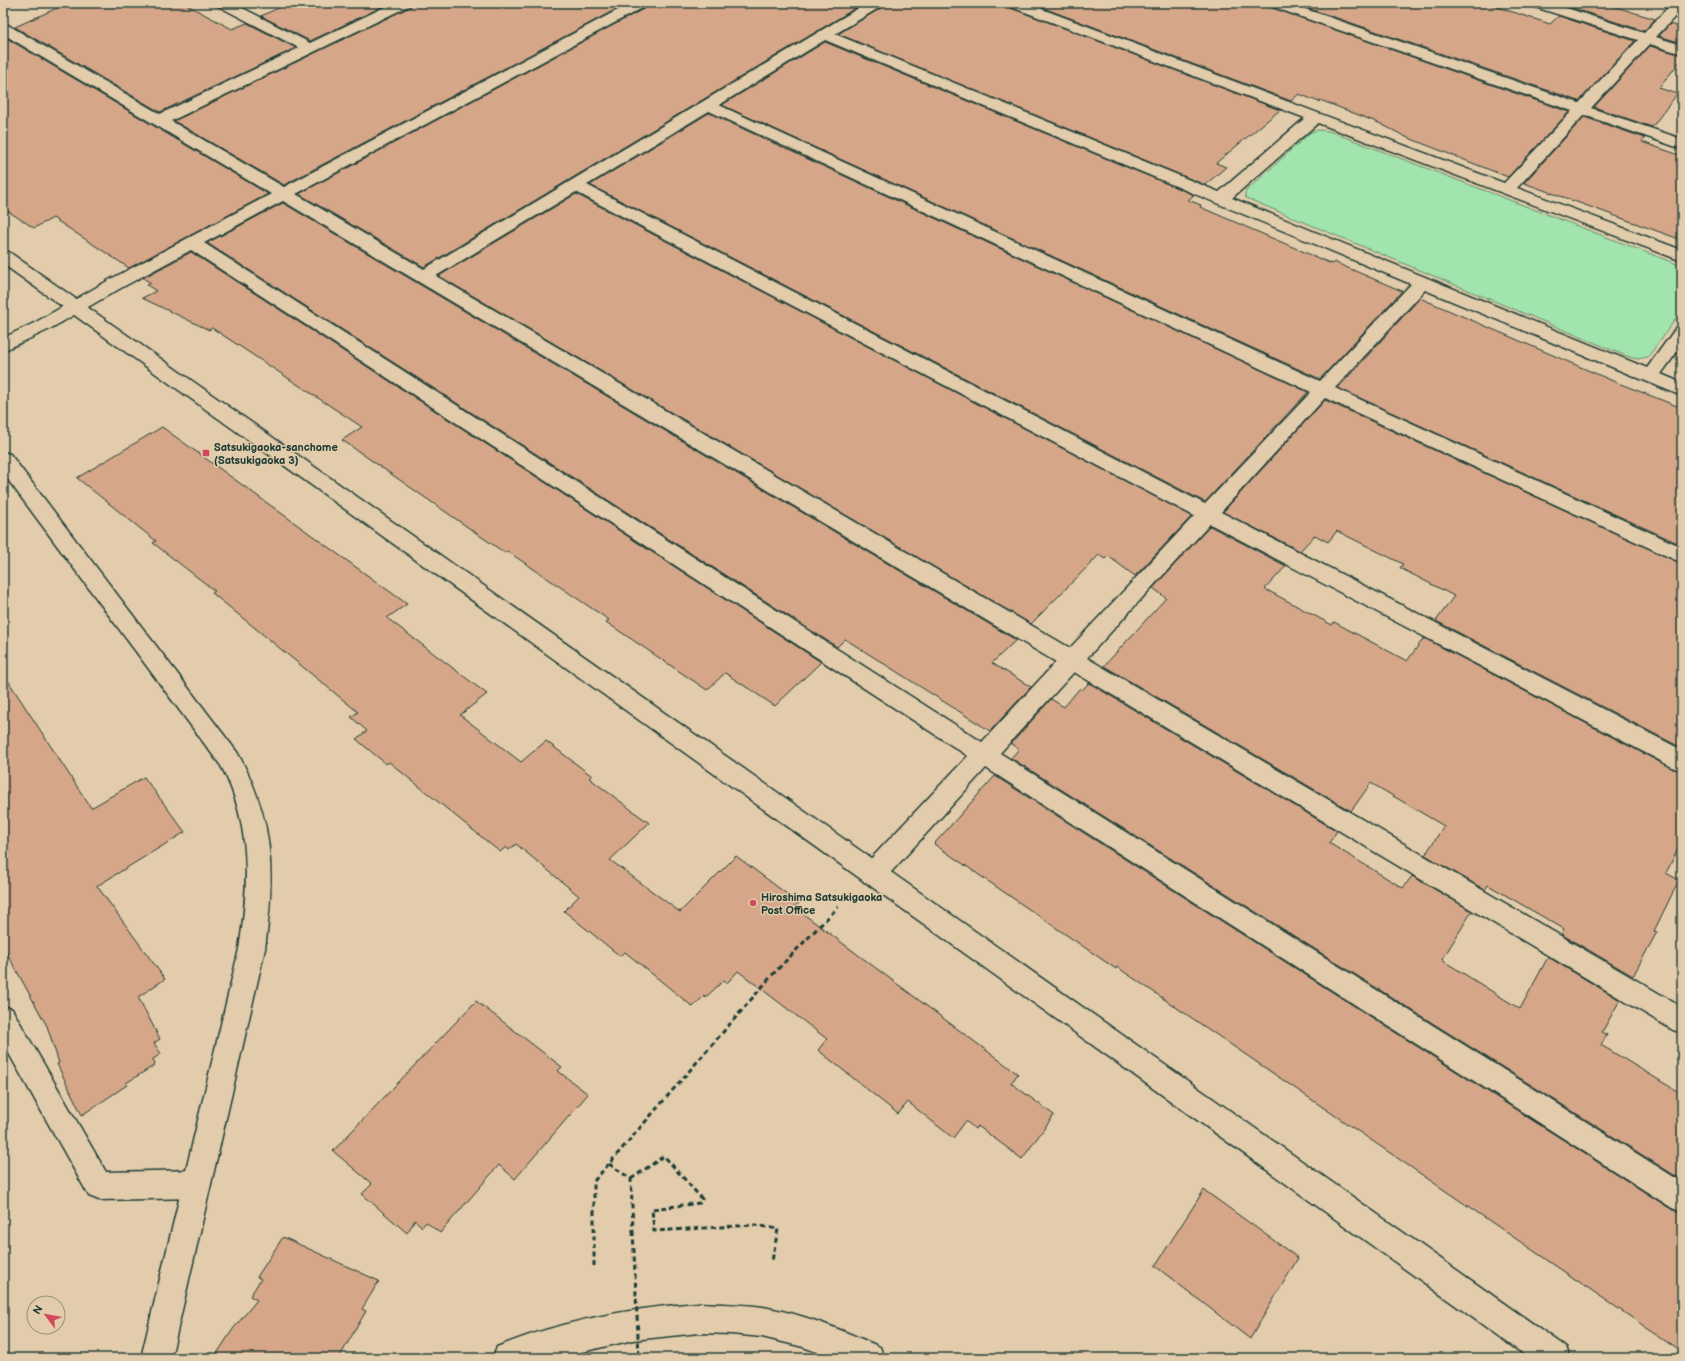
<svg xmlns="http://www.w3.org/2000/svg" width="1685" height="1361" viewBox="0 0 1685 1361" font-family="'Balsamiq Sans',sans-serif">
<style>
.green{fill:#a2e4ad;stroke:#609070}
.building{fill:#d6a688;stroke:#1f3d34}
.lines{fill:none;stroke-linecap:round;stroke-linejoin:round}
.street-casing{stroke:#1f3d34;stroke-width:3}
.secondary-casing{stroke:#1f3d34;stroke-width:3}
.path{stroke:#1f3d34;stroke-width:3;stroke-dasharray:5 3.5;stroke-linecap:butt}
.street{fill:#e2ccac;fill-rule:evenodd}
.secondary{fill:#e2ccac;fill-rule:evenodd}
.path-bridge{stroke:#1f3d34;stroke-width:3;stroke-dasharray:5 3.5;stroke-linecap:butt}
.poi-dot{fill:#d1495b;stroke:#e2ccac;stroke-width:1.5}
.labels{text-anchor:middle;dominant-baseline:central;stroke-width:3;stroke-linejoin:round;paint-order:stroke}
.poi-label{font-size:11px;font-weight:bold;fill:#1f3d34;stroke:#e2ccac;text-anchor:start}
</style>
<rect width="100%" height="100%" fill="#e2ccac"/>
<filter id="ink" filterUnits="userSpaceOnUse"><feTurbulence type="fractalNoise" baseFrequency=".025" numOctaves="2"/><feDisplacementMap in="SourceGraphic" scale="8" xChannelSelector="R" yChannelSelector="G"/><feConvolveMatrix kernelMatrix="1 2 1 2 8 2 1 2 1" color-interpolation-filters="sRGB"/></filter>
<g filter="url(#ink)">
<!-- green -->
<path class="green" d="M1318,130L1329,131L1682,266V310L1648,357L1637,359L1629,357L1246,198L1245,194L1246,191L1311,132Z"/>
<!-- building -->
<g class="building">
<path d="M68,3H183L232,29L247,23L296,48L160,112L15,27Z"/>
<path d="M289,3H390L310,41L261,16Z"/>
<path d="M412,3H419L426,7L434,3H628L284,185L174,121L410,7Z"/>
<path d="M649,3H864L424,267L299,194L647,7Z"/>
<path d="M885,3H1006L1008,7L1280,110L1216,163L1226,167L1205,185L838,34L883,7Z"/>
<path d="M1030,3H1267L1270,7L1569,112L1508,177L1406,137L1379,123L1320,100L1319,102L1299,94L1291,101Z"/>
<path d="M1293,3H1485L1550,24L1559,16L1635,41L1579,101Z"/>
<path d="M1574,3H1603L1655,19L1644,31L1569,7Z"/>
<path d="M1670,24L1682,28V43L1659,36Z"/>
<path d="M3,36L268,194L129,268L53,218L34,228L3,208Z"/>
<path d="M825,42L1194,195L1188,200L1201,205L1200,207L1332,264L1334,262L1402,291L1320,379L722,105Z"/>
<path d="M1650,46L1682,55V59L1659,88L1677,94L1652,127L1594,107Z"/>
<path d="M709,113L1308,392L1205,502L590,185Z"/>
<path d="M1584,117L1645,138L1642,142L1682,156V240L1524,183Z"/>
<path d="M576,194L1192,516L1135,576L1108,556L1105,559L1099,555L1031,624L439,276Z"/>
<path d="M283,203L1016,640L992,663L1031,687L990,731L845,639L837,647L207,243Z"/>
<path d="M191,252L821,662L775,706L725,673L707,690L606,622L609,620L507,551L505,553L342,440L362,427L212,328L209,330L142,298L156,291L147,285L151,283L143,278Z"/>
<path d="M1420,298L1613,381L1682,408V545L1338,388Z"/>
<path d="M1325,400L1682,564V748L1436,621L1454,596L1400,568L1403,564L1337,531L1328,542L1315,535L1300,551L1223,512Z"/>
<path d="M162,427L407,604L387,618L487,694L460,715L521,762L546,741L592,776L589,778L649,823L610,860L680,912L736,856L799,903L794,907L1018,1074L1011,1083L1054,1115L1022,1159L978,1126L975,1129L966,1121L953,1138L908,1102L898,1114L818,1050L827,1039L738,971L727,983L724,980L705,998L704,996L693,1007L625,952L620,956L564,911L579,896L516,844L509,850L506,847L500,852L389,762L386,764L356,739L367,731L351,717L358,712L212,593L215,591L153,543L156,541L77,478Z"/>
<path d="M1210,526L1286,566L1265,589L1332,625L1334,622L1407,661L1424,638L1673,769L1682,771V841L1666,873L1679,880L1654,931L1657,932L1633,976L1561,934L1564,929L1488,885L1485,890L1425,855L1444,826L1371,783L1351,811L1104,666L1166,598L1153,588Z"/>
<path d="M3,673L91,808L144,777L185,832L97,886L165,979L138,997L160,1039L154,1043L161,1054L153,1059L155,1065L126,1083L127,1085L82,1115L57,1064L59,1063L47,1026L3,946Z"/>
<path d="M1089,683L1337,831L1329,843L1403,888L1412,876L1472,911L1442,960L1520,1009L1548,957L1620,1000L1602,1032L1607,1035L1601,1045L1682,1094V1180L1011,758L1019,749L1011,744L1051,699L1064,707L1080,688L1082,690Z"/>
<path d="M995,776L1671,1209L1682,1213V1352L1117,967L1116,969L934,844Z"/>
<path d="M476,1001L562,1067L558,1071L588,1094L515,1179L499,1165L440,1233L426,1222L422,1227L415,1220L407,1233L362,1194L372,1184L333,1151Z"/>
<path d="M1204,1190L1298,1258L1250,1339L1155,1266Z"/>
<path d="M283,1237L379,1281L362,1309L366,1311L339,1358H214L233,1329L257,1300L250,1296L261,1279L257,1277Z"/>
</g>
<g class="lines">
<defs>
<g id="street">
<path d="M216,3H233L310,43L393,3H411L409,6L171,121L284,187L631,3H648L646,6L296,194L424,269L867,3H884L882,6L835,34L1219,192L1305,118L1009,6L1007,3H1026L1504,183L1572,111L1270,6L1268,3H1288L1579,103L1638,40L1532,6L1530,3H1551L1644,33L1672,3H1682V9L1656,37L1682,45V54L1650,44L1591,108L1682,139V149L1584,115L1517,188L1682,250V261L1318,123L1232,198L1647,368L1676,328L1682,326V345L1661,374L1682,383V396L1425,290L1335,388L1682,547V563L1325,398L1221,512L1682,750V770L1674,768L1210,524L1087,658L1682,1007V1033L1673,1030L1074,672L1000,753L1682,1182V1212L1672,1208L986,768L882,882L873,885L864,882L861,874L864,866L968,756L191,250L121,288L48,330L3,351V338L36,322L109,280L271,194L3,34V24L8,25L160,114L299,48L218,6ZM825,40L1411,284L1320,381L719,105ZM709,111L1311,392L1205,504L587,185ZM576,192L1194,516L1070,648L436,276ZM283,201L1056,662L982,742L204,243Z"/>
<path d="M3,1006L12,1009L106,1172L197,1170L207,1174L211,1184L207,1194L197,1198L99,1200L89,1196L3,1043Z"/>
</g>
<g id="secondary">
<path d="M3,251L9,252L1566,1347L1570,1358H1529L3,264Z"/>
<path d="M3,452L10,454L237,752C275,820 275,874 265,949L171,1358H141L239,949C249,887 252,823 221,766L3,473Z"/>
<path d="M699,1303C720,1304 742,1304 763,1307C804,1314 842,1330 880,1347L884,1358H834L803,1347L762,1337L731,1334L699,1333L633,1340L556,1358H493L497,1347C561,1321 630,1308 699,1303Z"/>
</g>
</defs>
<!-- street casing -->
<use href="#street" class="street-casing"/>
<!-- secondary casing -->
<use href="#secondary" class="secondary-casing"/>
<!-- path -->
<g class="path">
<path d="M609,1164L631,1179L633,1231"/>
<path d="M631,1179L664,1156L702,1199L700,1203L652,1209L654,1231L755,1225L778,1229L772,1261"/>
<path d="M594,1266V1181L775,972L838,907"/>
</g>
<!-- street -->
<use href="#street" class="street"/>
<!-- secondary -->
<use href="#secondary" class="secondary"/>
<!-- path-bridge -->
<path class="path-bridge" d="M633,1231L639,1358"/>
</g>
</g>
<!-- markers -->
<g class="poi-dot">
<rect x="202" y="449" width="8" height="8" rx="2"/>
<circle cx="753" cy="903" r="4"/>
</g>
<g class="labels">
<!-- poi labels -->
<g class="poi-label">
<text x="214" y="447">Satsukigaoka-sanchome<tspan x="214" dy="13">(Satsukigaoka 3)</tspan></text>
<text x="761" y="897">Hiroshima Satsukigaoka<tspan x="761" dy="13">Post Office</tspan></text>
</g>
</g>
<!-- margin -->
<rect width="1685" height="1361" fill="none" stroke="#e2ccac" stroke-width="16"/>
<rect x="8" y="8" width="1669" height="1345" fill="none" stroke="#1f3d34" stroke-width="1.5" filter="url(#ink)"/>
<!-- north arrow -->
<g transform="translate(46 1315) rotate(302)"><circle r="19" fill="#e2ccac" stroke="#94937c"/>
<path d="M0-3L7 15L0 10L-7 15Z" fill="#d1495b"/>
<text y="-6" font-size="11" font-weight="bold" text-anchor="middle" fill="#1f3d34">N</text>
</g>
</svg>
